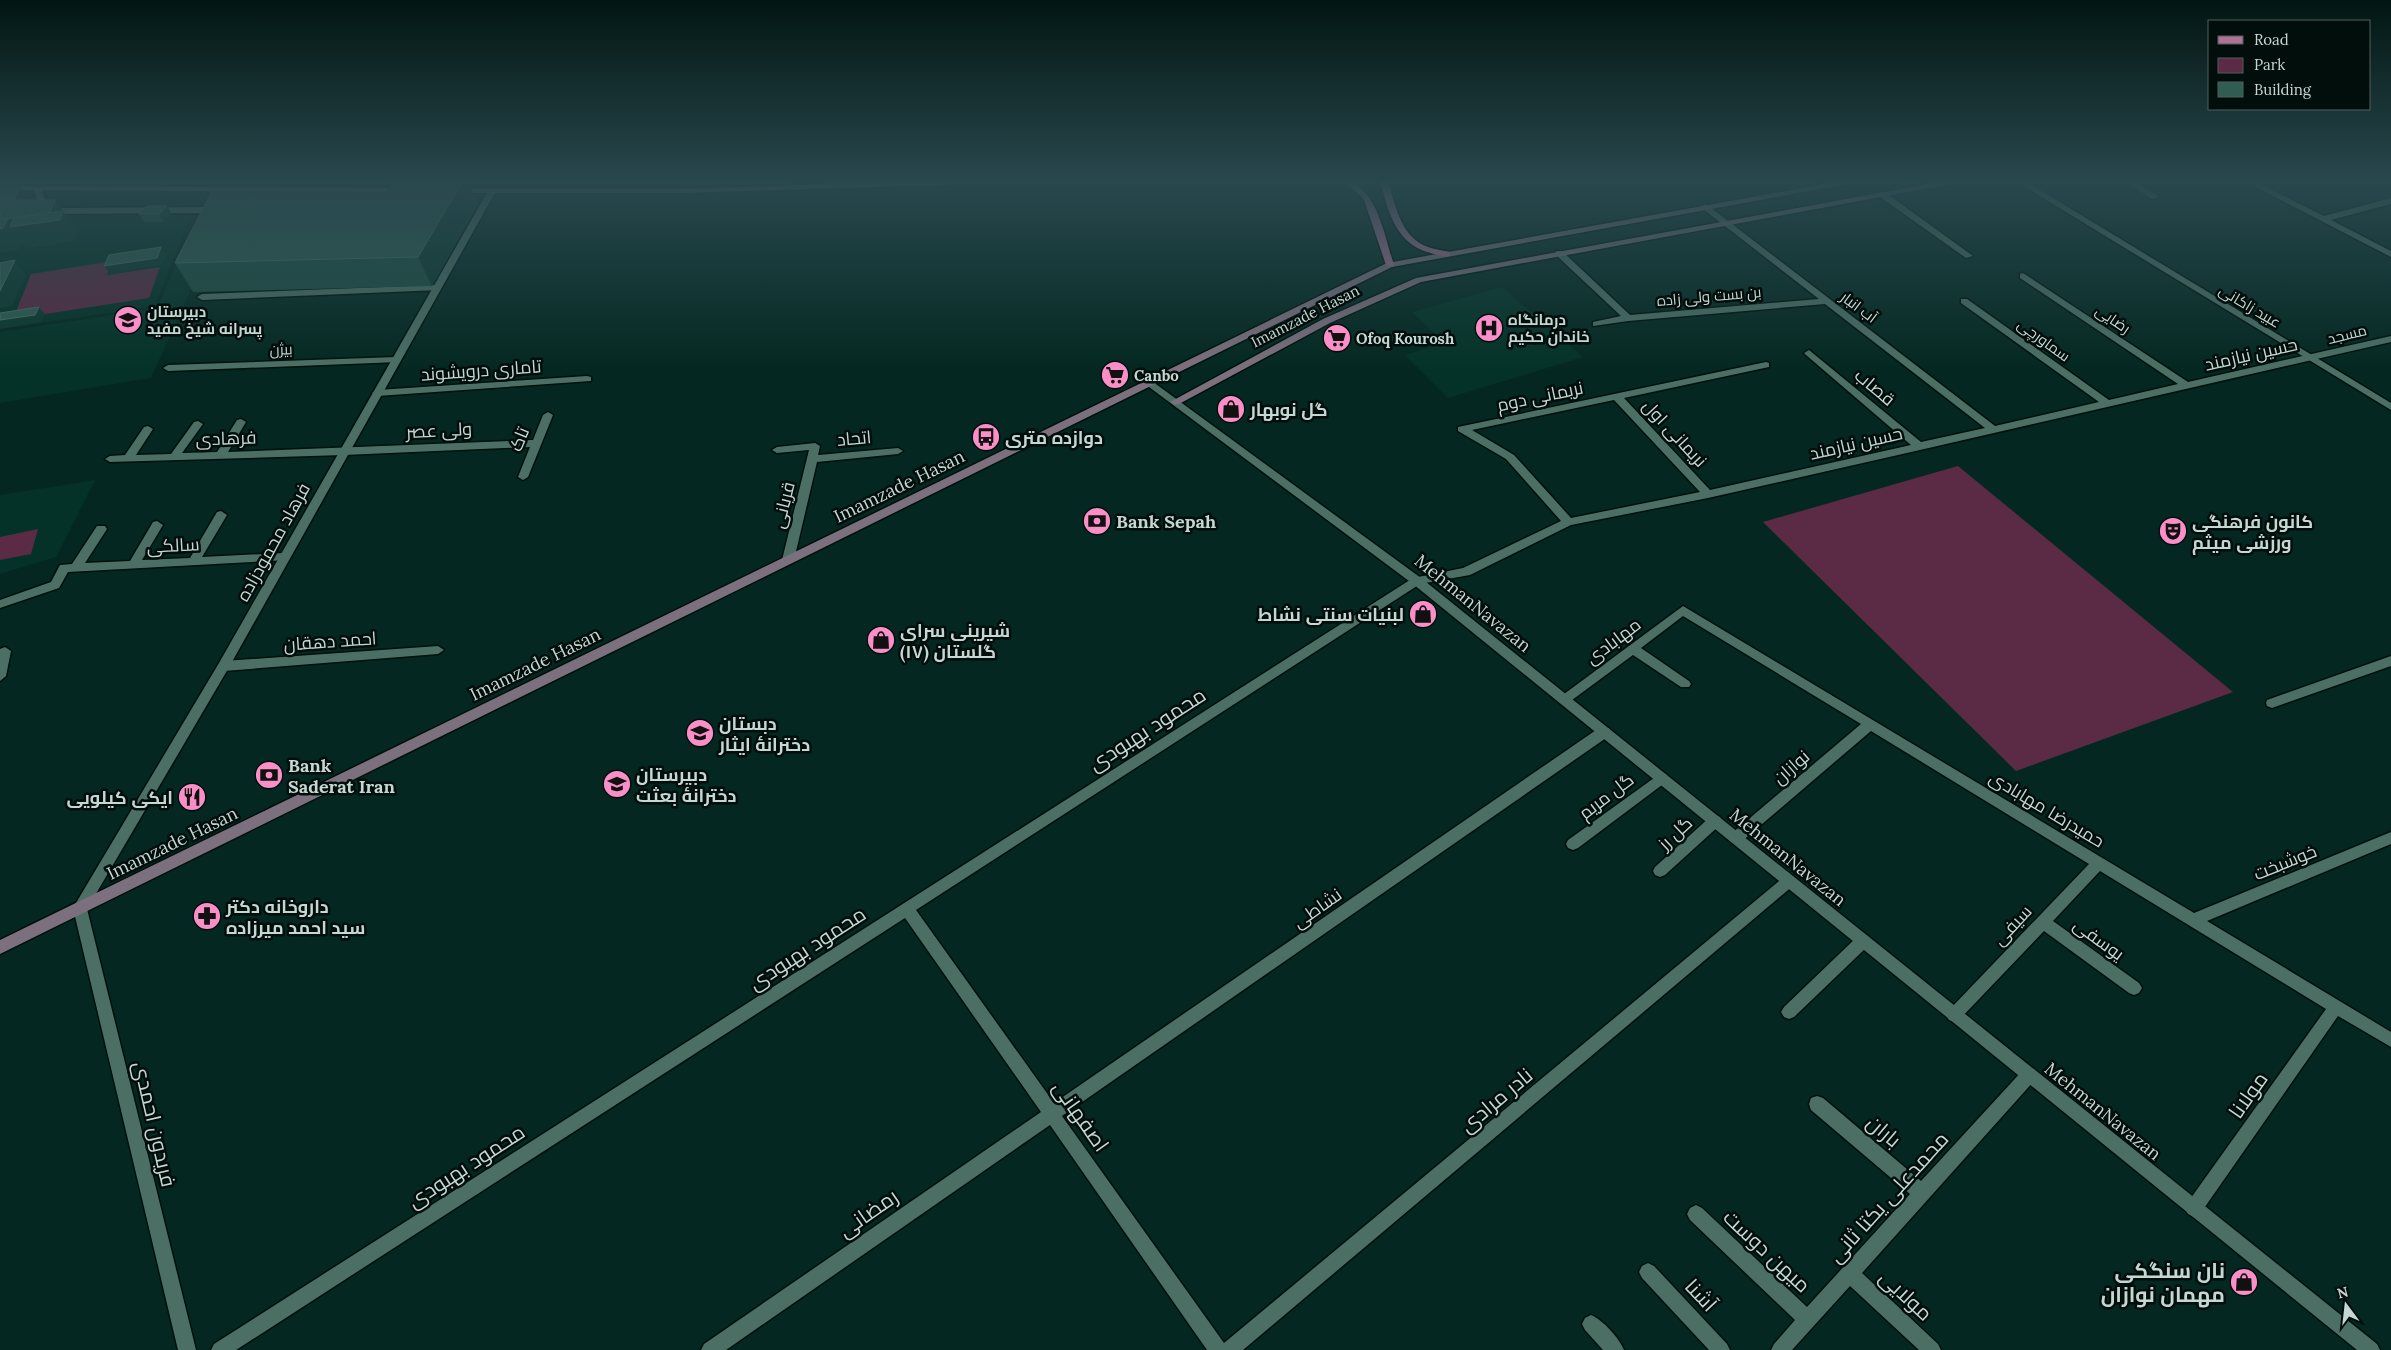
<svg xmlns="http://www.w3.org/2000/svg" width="2391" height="1350" viewBox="0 0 2391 1350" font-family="Lora,Cairo,serif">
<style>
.built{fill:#043228}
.green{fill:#5b2b45}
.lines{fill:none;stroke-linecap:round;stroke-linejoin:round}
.minor-casing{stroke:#00100a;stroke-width:3}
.tertiary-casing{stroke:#00100a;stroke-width:3}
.secondary-casing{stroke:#00100a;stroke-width:3}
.primary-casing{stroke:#00100a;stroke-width:3}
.minor{fill:#4c6f65;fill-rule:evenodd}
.tertiary{fill:#4c6f65;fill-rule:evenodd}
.secondary{fill:#7d707e;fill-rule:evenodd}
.primary{fill:#ae7297;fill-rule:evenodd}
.wall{fill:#1f4d43}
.shaded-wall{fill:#0c382f}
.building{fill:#305c52;stroke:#486f66}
.labels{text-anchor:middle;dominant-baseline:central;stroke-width:5;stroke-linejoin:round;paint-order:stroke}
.far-street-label{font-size:15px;fill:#c5d7d2;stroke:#020e0b}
.far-poi-label{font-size:15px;font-weight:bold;fill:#c5d7d2;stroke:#020e0b;text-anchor:start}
.street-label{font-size:18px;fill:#c5d7d2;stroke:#020e0b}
.poi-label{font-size:18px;font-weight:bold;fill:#c5d7d2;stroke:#020e0b;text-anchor:start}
.near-street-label{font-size:21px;fill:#c5d7d2;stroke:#020e0b}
.near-poi-label{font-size:21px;font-weight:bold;fill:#c5d7d2;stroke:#020e0b;text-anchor:end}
</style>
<rect width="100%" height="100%" fill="#042821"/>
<!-- built -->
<g class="built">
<path d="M192,213L155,306L0,329V254L18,214Z"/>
<path d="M198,214L224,215L151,378L0,403V332L157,308Z"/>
<path d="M1502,287L1583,357L1448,398L1405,355L1444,343L1412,312Z"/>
<path d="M95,480L56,557L0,574V495Z"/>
</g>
<!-- green -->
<g class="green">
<path d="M112,261L107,275L160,267L149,298L13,319L31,274Z"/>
<path d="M1958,466L2233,692L2016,771L1763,522Z"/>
<path d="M38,529L31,554L0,560V537Z"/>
</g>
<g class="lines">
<defs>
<g id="minor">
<path d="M2124,181H2134L2159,197L2152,199Z"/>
<path d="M2244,181H2254L2324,216L2391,198V204L2331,220L2391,251V257Z"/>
<path d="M34,186L41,188L48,208L219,207L223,210L219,213L45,214L41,211L33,188Z"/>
<path d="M1880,193H1886L1973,256L1966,258L1880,197Z"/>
<path d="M1706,204L1995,426L2099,402L1961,303V299H1967L2109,400L2178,384L2020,278V274L2023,273L2188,382L2391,336V342L1920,450L1708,498L1571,525L1470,575L1420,584L916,910L1054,1103L1599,728H1609L1610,732L1609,736L1062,1116L1224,1343L1784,877L1789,875L1794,877L1796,881L1794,885L1243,1350H1207L1050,1125L726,1350H701L704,1344L1041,1112L905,918L236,1350H211L214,1344L1413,578L1463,568L1561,521L1506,459L1458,431V427L1766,362L1769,363V367L1624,398L1710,490L1911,445L1806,355L1804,353L1809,350L1921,442L1985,428L1825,304L1628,321L1593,326V322L1621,316L1556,255V251H1562L1630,315L1819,299L1703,209V205ZM1614,400L1700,492L1571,518L1514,455L1472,430Z"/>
<path d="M436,285L441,288L439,290L202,300L197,297L202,294Z"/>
<path d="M396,357L401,360L399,362L168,371L163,368L168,365Z"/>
<path d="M587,376L591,377V381L377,396L372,393L377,390Z"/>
<path d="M548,412L553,415L528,477L523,480L518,477L530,447L344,455L110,462L105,459L110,456L125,455L144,427L148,426L153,429L136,455L171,454L194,422L198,421L203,424L182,453L217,452L237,420L241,419L246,422L228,452L533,440L543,415Z"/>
<path d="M815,443L820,446L818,455L898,448L903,451L898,454L817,462L794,560L788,564L782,560L809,450L777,453L772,450L777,447Z"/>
<path d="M221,511L227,515L202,557L284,553L290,557L288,560L68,572L59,588L0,608V600L51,582L60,565L72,564L97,526H105L107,529L85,563L130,561L153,522L157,521L163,525L142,560L190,558L217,512Z"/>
<path d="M1683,606L2194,913L2391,832V844L2207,921L2391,1032V1047L2338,1016L2200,1214L2194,1217L2188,1214L2185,1208L2188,1202L2326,1009L2100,871L2053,921L2139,983L2142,988L2139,993L2134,995L2129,993L2044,931L1959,1020L1954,1022L1949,1020L1946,1015L1949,1010L2089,864L1871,731L1741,842L1736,844L1731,842L1729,838L1731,834L1861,724L1683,616L1641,648L1689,681L1691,684L1689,687H1681L1633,655L1568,703H1560L1558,700L1560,697Z"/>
<path d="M438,646L444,650L438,654L224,671L218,666L224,661Z"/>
<path d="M5,647L11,651L6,676L0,681V649Z"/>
<path d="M2391,656V666L2272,708L2267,706L2266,703L2267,700Z"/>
<path d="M1661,773L1666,774L1668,778L1666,782L1578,848L1573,850L1568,848L1566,844L1568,840Z"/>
<path d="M1715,815L1720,817L1722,821L1720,825L1665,875L1660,877L1655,875L1653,871L1655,867L1710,817Z"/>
<path d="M1863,934L1868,936L1870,941L1868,946L1794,1017L1789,1019L1784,1017L1781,1012L1784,1007L1858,936Z"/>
<path d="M2029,1067L2035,1070L2037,1075L2035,1080L1862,1273L1938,1344L1941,1350H1919L1850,1286L1792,1350H1771L1774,1344L1795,1320L1690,1220L1687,1214L1690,1208L1696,1205L1702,1208L1807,1307L1910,1194L1811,1110L1809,1104L1811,1098L1817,1096L1823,1098L1921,1181L2023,1070Z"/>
<path d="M1648,1263L1654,1266L1727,1344L1730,1350H1709L1642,1278L1639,1272L1642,1266Z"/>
<path d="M1591,1315C1603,1320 1619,1338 1624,1350H1603L1585,1330L1582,1324L1585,1318Z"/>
</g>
<g id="tertiary">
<path d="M2015,181H2025L2391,403V410Z"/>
<path d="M489,189L496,191L228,669L87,909L196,1350H178L73,908L219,663Z"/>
<path d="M1149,379L1421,578L2377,1344L2380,1350H2357L1413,584L1145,384V380Z"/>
</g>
<g id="secondary">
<path d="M1841,181H1858L1854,183L1392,267L0,954V940L1387,263Z"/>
<path d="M1944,181H1961L1957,183L1421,282L1330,323L1179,404L1175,405L1170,402L1323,319L1416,278Z"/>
</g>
<g id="primary">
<path d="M921,181H1000L996,183L681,193H455L451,191L455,189H681Z"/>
<path d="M1342,181C1376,181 1385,238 1394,265L1393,267L1386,265L1364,200L1357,192Z"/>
<path d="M1380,181H1388C1395,204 1400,233 1423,245C1431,249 1441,250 1450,252V256C1444,257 1437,255 1431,253C1396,245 1388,211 1380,181Z"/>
<path d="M0,186L405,188L409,190L405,192L0,190Z"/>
</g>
</defs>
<!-- minor casing -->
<use href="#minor" class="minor-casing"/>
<!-- tertiary casing -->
<use href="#tertiary" class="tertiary-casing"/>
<!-- secondary casing -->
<use href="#secondary" class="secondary-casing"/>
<!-- primary casing -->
<use href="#primary" class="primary-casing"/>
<!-- minor -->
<use href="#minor" class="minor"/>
<!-- tertiary -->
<use href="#tertiary" class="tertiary"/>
<!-- secondary -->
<use href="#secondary" class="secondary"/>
<!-- primary -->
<use href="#primary" class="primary"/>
</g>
<!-- wall -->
<g class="wall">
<path d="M478,204L432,286L193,292L175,263Z"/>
<path d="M171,213L164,222H144L139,214Z"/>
</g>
<!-- shaded-wall -->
<g class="shaded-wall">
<path d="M463,181H468L478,204L432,286L418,257Z"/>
<path d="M21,186L26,194L14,218L55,200L78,232L75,241L26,249L22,244L19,250L1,253L0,252V228Z"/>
<path d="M167,206L171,213L164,222L159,214Z"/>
<path d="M161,247L166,254L162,265L110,274L104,266Z"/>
<path d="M15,260L26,275L12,306L0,308V291Z"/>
<path d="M39,307L45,314L41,322L0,329V320Z"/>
</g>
<!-- building -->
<g class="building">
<path d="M394,181H463L418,257L175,263L212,191L386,192Z"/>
<path d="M0,186H21L14,200H8L0,217Z"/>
<path d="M8,200H55L50,212L0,220V217Z"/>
<path d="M147,206H167L159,214H139Z"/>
<path d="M63,211L60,220L10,227L14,218Z"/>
<path d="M8,219L3,228L0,229V220Z"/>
<path d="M161,247L157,258L104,266L109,255Z"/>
<path d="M15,260L0,291V263Z"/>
<path d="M39,307L35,315L0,320V313Z"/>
</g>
<!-- sky -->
<linearGradient id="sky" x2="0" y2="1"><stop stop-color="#021612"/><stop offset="0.49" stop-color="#29484e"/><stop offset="1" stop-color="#29484e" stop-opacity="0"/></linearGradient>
<rect width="2391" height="370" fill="url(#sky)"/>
<!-- icons -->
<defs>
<symbol id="school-disc" viewBox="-11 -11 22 22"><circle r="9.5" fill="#fa8fc7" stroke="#020e0b"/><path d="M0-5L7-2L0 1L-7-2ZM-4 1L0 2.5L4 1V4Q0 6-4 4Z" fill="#111"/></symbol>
<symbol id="hospital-disc" viewBox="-11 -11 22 22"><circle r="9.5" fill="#fa8fc7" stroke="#020e0b"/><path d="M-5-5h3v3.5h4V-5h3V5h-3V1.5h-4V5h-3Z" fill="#111"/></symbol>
<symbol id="supermarket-disc" viewBox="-11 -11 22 22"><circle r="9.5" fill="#fa8fc7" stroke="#020e0b"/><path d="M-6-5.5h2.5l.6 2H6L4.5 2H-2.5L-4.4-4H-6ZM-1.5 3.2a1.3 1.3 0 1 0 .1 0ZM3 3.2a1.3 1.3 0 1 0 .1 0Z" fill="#111"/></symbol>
<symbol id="shop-disc" viewBox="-11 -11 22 22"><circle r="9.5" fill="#fa8fc7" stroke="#020e0b"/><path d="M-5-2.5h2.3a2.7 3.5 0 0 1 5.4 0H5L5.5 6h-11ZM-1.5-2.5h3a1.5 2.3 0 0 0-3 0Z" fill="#111"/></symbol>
<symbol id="bus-disc" viewBox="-11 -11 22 22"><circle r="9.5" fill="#fa8fc7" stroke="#020e0b"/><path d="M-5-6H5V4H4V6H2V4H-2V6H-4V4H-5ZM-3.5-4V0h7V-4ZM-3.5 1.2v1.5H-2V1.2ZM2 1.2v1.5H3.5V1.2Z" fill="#111"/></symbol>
<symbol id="bank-disc" viewBox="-11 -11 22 22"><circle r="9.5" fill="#fa8fc7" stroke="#020e0b"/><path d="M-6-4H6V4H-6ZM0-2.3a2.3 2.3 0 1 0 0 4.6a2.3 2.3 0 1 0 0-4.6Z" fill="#111"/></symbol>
<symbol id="theatre-disc" viewBox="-11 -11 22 22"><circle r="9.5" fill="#fa8fc7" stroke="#020e0b"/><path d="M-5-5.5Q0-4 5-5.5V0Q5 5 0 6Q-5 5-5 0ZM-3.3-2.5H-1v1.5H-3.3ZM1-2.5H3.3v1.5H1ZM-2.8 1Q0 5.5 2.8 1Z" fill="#111"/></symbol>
<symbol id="restaurant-disc" viewBox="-11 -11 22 22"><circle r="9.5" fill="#fa8fc7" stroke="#020e0b"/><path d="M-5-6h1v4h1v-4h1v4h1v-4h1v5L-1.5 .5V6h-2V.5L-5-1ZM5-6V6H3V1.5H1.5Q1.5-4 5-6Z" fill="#111"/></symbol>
<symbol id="pharmacy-disc" viewBox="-11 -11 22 22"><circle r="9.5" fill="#fa8fc7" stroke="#020e0b"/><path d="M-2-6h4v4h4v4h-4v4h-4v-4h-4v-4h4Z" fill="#111"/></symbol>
</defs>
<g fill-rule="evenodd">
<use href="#school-disc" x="112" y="304" width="32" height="32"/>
<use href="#hospital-disc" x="1473" y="312" width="32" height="32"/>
<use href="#supermarket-disc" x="1321" y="322" width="32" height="32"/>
<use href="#supermarket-disc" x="1099" y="359" width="32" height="32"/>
<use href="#shop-disc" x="1215" y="393" width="32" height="32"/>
<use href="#bus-disc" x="970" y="421" width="32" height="32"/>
<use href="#bank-disc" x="1081" y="505" width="32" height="32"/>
<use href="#theatre-disc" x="2157" y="515" width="32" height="32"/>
<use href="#shop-disc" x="1407" y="598" width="32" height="32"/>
<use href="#shop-disc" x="865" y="624" width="32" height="32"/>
<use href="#school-disc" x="684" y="717" width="32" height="32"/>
<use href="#bank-disc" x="253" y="759" width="32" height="32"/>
<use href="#school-disc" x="601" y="768" width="32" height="32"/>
<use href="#restaurant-disc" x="176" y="781" width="32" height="32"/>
<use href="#pharmacy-disc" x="191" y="900" width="32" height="32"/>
<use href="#shop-disc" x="2228" y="1266" width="32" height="32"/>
</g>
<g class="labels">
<!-- far-street labels -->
<g class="far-street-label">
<text transform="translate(1709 296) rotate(-5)">بن بست ولی زاده</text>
<text transform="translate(2250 306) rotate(31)">عبید زاکانی</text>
<text transform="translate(1859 307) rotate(37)">آب انبار</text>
<text transform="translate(1305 316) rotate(-27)">Imamzade Hasan</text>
<text transform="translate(2113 319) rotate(34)">رضایی</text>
<text transform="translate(2347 334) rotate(-14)">مسجد</text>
<text transform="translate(2044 340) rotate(36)">سماورچی</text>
<text transform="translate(281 349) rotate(-2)">بیژن</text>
</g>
<!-- far-poi labels -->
<g class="far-poi-label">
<text x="147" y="311">دبیرستان<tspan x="147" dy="17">پسرانه شیخ مفید</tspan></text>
<text x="1508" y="319">درمانگاه<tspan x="1508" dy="17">خاندان حکیم</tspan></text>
<text x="1356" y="338">Ofoq Kourosh</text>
<text x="1134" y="375">Canbo</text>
</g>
<!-- street labels -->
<g class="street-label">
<text transform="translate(2251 354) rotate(-13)">حسین نیازمند</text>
<text transform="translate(481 370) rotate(-4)">تاماری درویشوند</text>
<text transform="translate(1875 387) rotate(40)">قصاب</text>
<text transform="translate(1540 396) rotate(-12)">نریمانی دوم</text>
<text transform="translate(439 430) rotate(-3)">ولی عصر</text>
<text transform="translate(1675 433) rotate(47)">نریمانی اول</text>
<text transform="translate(226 438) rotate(-2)">فرهادی</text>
<text transform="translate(854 438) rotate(-5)">اتحاد</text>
<text transform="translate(519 439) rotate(-68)">تاک</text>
<text transform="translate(1856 443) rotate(-13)">حسین نیازمند</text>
<text transform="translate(899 486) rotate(-26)">Imamzade Hasan</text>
<text transform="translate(783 505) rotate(-76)">قربانی</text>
<text transform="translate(273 542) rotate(-61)">فرهاد محمودزاده</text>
<text transform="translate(173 545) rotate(-3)">سالکی</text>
<text transform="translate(1473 603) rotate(39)">MehmanNavazan</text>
<text transform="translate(330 641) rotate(-4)">احمد دهقان</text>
<text transform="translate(1613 641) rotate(-37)">مهابادی</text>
<text transform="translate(535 664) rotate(-26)">Imamzade Hasan</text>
<text transform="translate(1791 767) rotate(-41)">نوازان</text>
<text transform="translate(1606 796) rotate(-37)">گل مریم</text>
<text transform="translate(2047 809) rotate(31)">حمیدرضا مهابادی</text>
<text transform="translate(1675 833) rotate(-43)">گل رز</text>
<text transform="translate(172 843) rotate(-26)">Imamzade Hasan</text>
<text transform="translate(1788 857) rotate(39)">MehmanNavazan</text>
<text transform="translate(2285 862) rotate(-22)">خوشبخت</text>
<text transform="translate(1317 908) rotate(-35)">نشاطی</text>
<text transform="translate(2012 925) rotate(-47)">سیفی</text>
<text transform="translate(2099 939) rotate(36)">یوسفی</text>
<text transform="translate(2103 1111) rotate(39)">MehmanNavazan</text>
</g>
<!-- poi labels -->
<g class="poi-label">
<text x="1250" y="409">گل نوبهار</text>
<text x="1005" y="437">دوازده متری</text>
<text x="1116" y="521">Bank Sepah</text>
<text x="2192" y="521">کانون فرهنگی<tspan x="2192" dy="21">ورزشی میثم</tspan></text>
<text x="1404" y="614" text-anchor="end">لبنیات سنتی نشاط</text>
<text x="900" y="630">شیرینی سرای<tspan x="900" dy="21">گلستان (۱۷)</tspan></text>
<text x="719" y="723">دبستان<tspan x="719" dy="21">دخترانهٔ ایثار</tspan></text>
<text x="288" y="765">Bank<tspan x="288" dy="21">Saderat Iran</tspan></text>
<text x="636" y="774">دبیرستان<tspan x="636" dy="21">دخترانهٔ بعثت</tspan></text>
<text x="173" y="797" text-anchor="end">ایکی کیلویی</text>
<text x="226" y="906">داروخانه دکتر<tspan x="226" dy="21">سید احمد میرزاده</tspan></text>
</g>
<!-- near-street labels -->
<g class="near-street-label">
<text transform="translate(1147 729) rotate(-33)">محمود بهبودی</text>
<text transform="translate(807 948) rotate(-33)">محمود بهبودی</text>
<text transform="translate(2248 1095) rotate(-55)">مولانا</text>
<text transform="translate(1496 1100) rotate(-40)">نادر مرادی</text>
<text transform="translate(1081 1116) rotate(55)">اصفهانی</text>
<text transform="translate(155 1124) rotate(77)">فریدون احمدی</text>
<text transform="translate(1884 1131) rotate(40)">باران</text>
<text transform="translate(466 1166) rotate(-33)">محمود بهبودی</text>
<text transform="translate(1888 1197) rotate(-48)">محمدعلی یکتا ثانی</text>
<text transform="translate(868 1213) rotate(-35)">رمضانی</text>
<text transform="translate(1767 1251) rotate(43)">میهن دوست</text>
<text transform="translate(1701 1295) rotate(47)">آشنا</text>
<text transform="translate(1906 1295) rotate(43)">مولایی</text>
</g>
<!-- near-poi labels -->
<g class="near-poi-label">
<text x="2225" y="1270">نان سنگکی<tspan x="2225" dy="24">مهمان‌ نوازان</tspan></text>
</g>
</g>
<!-- legend -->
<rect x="2208" y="20" width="162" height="90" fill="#020e0b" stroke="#505e5b"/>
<rect x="2218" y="36" width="25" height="8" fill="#ae7297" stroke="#505e5b"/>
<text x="2254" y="45" font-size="15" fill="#c5d7d2">Road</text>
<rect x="2218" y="58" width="25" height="15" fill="#5b2b45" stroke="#505e5b"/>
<text x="2254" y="70" font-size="15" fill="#c5d7d2">Park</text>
<rect x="2218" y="82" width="25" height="15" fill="#305c52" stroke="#505e5b"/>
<text x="2254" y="95" font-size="15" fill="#c5d7d2">Building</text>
<!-- north arrow -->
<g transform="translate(2346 1305) rotate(345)" stroke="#020e0b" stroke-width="4" paint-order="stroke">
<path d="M0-4L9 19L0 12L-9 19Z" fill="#c5d7d2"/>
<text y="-8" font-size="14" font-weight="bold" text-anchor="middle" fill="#c5d7d2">N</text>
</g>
</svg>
